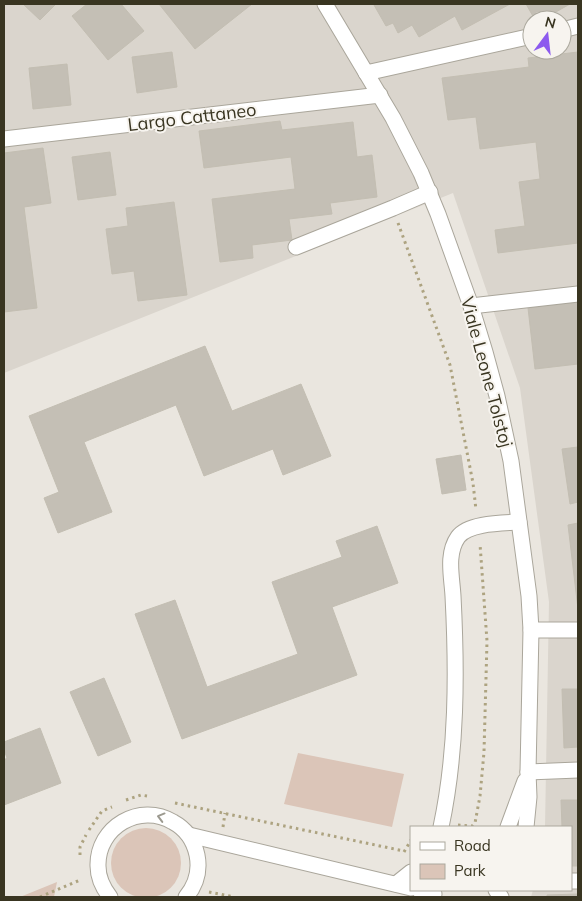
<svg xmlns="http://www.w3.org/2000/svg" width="582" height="901" viewBox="0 0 582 901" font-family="Mulish,sans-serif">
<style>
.built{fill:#dad5cd;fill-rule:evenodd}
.green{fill:#dbc5b8}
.building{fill:#c4bfb5;stroke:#c3beb2}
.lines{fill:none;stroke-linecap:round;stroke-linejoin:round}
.minor-casing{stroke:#aaa69b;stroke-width:17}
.path{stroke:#ada380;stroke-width:3;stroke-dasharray:2.5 4;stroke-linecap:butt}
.minor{stroke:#fff;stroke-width:15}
.oneway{stroke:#9c9a90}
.labels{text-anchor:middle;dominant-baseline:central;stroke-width:4;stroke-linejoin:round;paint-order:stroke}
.street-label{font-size:18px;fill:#393521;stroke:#f7f4ef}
</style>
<rect width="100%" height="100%" fill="#eae6df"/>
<!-- built -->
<path class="built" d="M4,4H578V897H531L533,890H571V827H545L549,602L520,388L453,193L4,373ZM532,20H562V50H532Z"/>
<!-- green -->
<g class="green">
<path d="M298,753L404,774L392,827L284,804Z"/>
<circle cx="146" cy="863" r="35"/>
<path d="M57,882L54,897H20Z"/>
</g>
<!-- building -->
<g class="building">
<path d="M23,4H56L40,20Z"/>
<path d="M87,4H121L144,31L108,60L72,16Z"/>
<path d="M159,4H252L195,49Z"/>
<path d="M376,4H510L462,30L455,16L419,37L412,25L398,33L393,23L386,26L374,5Z"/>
<path d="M526,4H570L547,17L544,12L534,18Z"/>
<path d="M172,52L177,87L137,93L132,57Z"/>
<path d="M578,52V243L498,253L495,230L525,226L519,182L540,179L536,142L480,149L476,117L448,120L442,78L529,67L528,58Z"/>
<path d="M67,64L71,105L33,109L29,68Z"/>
<path d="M280,121L282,130L353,122L357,157L372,155L377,197L330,203L332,214L289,219L292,240L252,245L253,258L220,262L212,199L295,189L291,157L204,168L199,131Z"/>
<path d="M43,148L51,203L24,207L37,308L4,312V153Z"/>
<path d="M110,152L116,195L78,200L72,157Z"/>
<path d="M174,202L187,295L138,301L134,271L112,274L106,229L128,226L126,208Z"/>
<path d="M578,302V364L535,369L528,308Z"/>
<path d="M205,346L232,411L301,384L331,456L283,475L273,449L204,476L176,405L84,442L112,512L58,533L44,498L59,492L29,416Z"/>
<path d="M578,447V502L570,504L562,449Z"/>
<path d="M461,455L466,490L442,494L436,459Z"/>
<path d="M578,523V609L568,525Z"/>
<path d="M377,526L398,583L332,607L357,675L182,739L135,614L175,600L207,687L298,654L272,582L342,557L336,541Z"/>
<path d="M104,678L131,742L98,756L70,692Z"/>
<path d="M562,689H578V747L564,748Z"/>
<path d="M40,728L61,783L4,805V760L7,758L4,750V742Z"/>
<path d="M561,800H578V866H571V827H562Z"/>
<path d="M578,894V897H547V895Z"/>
</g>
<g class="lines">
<defs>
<g id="minor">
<path d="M325,4L393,118L421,173L438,214L471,306L485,352L497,396L511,461L529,596L531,630L528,772L529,797L526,827"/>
<path d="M562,30L578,26"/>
<path d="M366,73L532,36"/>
<path d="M4,139L380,95"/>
<path d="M296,247L393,208L430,192"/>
<path d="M471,306L578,294"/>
<path d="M531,630H578"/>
<path d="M528,772L578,770"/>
<path d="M441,827C457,752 457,673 453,596C452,577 446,554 458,537C468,523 502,523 519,522"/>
<path d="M508,827L525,781"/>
<path d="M189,835L411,888"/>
<path d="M571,881H578"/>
<path d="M396,884L411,872"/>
<path d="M419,890L434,894"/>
<path d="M496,890L501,897"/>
<path d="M110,897C103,888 98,877 98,866C97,827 140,802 173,822C186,829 194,841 197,855C200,870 196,885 186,897"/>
</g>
</defs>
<!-- minor casing -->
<use href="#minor" class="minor-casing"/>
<!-- path -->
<g class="path">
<path d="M398,223L450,365L473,483L476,510"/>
<path d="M126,800L141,795L147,796"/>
<path d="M175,803L404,851"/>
<path d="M458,825L472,826L475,823L480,796L484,752L487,641L480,544"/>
<path d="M223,827L225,813"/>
<path d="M89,830L102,811L112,807"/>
<path d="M404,852L411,840"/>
<path d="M80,855V847L86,835"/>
<path d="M209,892L234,897"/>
<path d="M40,897L80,880"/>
</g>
<!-- minor -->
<use href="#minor" class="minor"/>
</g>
<!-- one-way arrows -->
<defs><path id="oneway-chevron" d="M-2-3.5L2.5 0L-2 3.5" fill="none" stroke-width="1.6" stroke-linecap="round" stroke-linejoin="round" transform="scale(1.25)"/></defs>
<use class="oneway" href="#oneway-chevron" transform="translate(161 817) rotate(-165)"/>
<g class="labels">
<!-- street labels -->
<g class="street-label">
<text transform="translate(192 117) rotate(-7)">Largo Cattaneo</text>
<text transform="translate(487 372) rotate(75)">Viale Leone Tolstoj</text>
</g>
</g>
<!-- border -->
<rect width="582" height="901" fill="none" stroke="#393521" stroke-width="10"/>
<!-- legend -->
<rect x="410" y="826" width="162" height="65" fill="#f7f4ef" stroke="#aba89d"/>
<rect x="420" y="842" width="25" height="8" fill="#ffffff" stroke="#aba89d"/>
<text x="454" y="851" font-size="15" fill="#393521">Road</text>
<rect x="420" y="864" width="25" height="15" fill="#dbc5b8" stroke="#aba89d"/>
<text x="454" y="876" font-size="15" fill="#393521">Park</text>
<!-- north arrow -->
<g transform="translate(547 35) rotate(15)"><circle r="24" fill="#f7f4ef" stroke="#aba89d"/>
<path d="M0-4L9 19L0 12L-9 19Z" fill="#8c5aee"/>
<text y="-8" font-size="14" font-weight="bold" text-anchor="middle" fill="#393521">N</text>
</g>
</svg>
